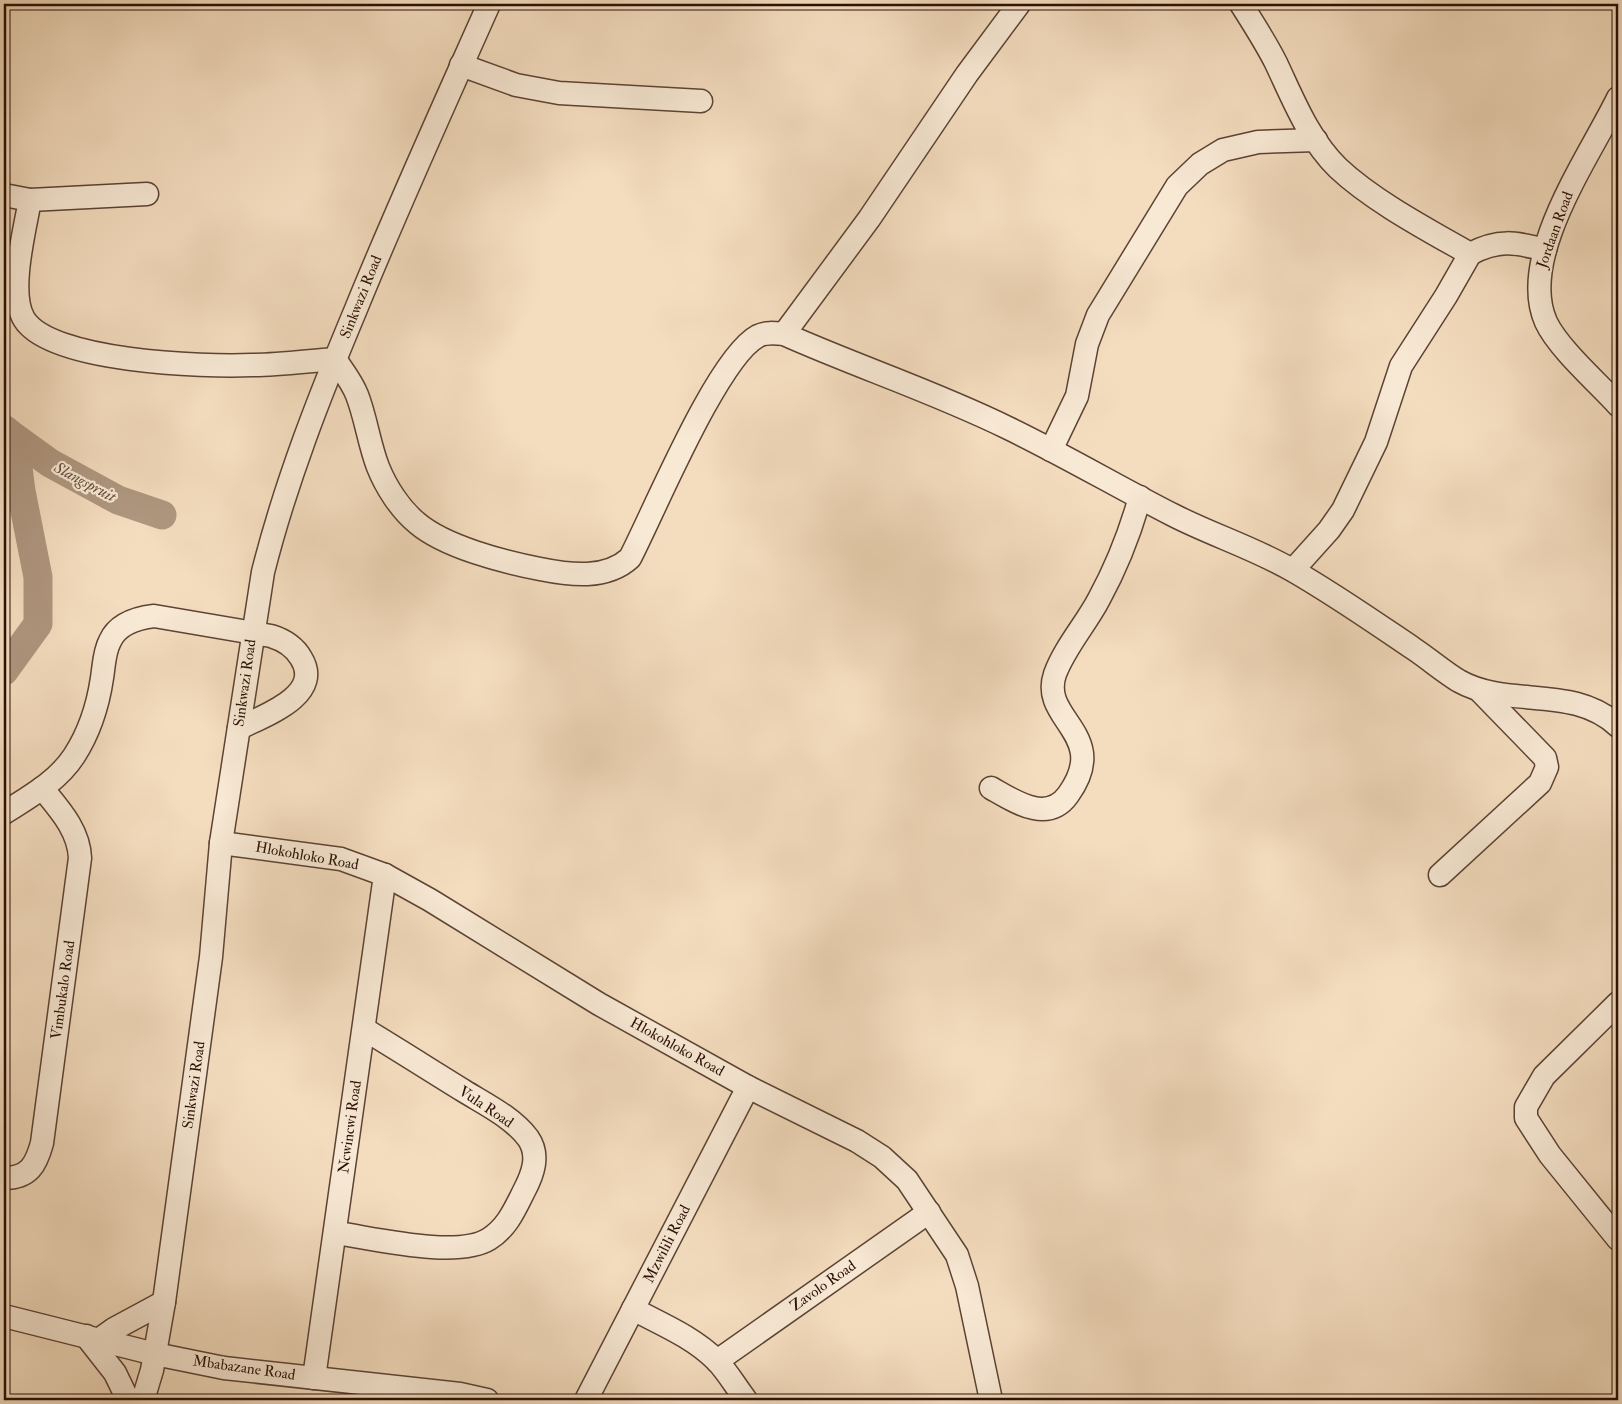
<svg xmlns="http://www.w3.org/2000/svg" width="1622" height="1404" viewBox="0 0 1622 1404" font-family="'IM FELL Double Pica',serif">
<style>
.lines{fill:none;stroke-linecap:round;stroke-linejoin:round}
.river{stroke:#af9780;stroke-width:29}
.minor-casing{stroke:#5c4334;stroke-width:25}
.minor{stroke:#f8e9d5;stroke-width:22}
.labels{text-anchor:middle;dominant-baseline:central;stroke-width:4.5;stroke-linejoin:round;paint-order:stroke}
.street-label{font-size:15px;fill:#2a1005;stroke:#f8e9d5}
.water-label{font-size:16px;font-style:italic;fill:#664d3c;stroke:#f8e9d5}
</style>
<rect width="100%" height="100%" fill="#f4ddbf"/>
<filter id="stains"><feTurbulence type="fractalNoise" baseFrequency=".004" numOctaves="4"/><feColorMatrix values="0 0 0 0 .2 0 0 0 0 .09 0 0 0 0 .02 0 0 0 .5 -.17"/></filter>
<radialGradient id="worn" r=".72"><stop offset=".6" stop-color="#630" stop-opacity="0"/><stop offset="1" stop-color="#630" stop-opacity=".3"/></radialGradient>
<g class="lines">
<!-- river -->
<g class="river">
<path d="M4,429L14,437L21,491L38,577V624L4,671"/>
<path d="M14,437L50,463L118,500L162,515"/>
</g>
<defs>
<g id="minor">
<path d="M1241,4C1253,23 1266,43 1276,63C1293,99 1309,140 1338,168C1373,201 1428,230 1470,254C1498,239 1515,242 1545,250"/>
<path d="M461,65L516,85L559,93L701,101"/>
<path d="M1618,98C1590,156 1517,257 1546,322C1558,348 1598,383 1618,405"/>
<path d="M4,195L30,200L147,194"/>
<path d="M30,200C25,229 8,293 24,319C50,362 204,367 252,365C279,365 307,361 335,359C343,371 352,382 357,395C366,418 369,444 378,467C386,487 400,509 417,523C445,547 504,562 540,569C570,575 606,580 630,558C654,512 717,358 758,336C766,332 774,333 784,334C858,367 935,392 1008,428C1064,455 1118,487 1173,515C1212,535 1254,548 1292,570C1334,594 1374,622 1414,649C1429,659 1444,672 1459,681C1509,709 1573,684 1618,726"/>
<path d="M784,334L869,219L967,74L1019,4"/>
<path d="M1051,450L1077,396L1087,344L1098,315L1177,186L1200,164L1223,150L1258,142L1316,140"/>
<path d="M1293,570L1329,530L1343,510L1376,442L1401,366L1446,296L1470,254"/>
<path d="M991,788C1014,801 1047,824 1068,795C1112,734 1039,720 1055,674C1065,647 1086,624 1099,599C1117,566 1130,533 1140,497"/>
<path d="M4,813C29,797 57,782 74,756C89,733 98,705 102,678C104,666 104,652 110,641C118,623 137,618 154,616L271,636C284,640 294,646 301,658C324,695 264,716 239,728"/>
<path d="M221,843L341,859L385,875L430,900L599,1004L748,1087L857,1141L882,1157L907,1180L957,1255L967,1286L991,1400"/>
<path d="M1440,875L1540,783L1547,767L1545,758L1479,690"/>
<path d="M1618,1003L1544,1076L1526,1107V1118L1550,1155L1618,1239"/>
<path d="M4,1178C29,1178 36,1165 42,1143L80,858C79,830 59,809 42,788"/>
<path d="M336,1233C373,1238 457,1259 489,1239C507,1228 515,1209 524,1191C533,1174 540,1155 528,1138C512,1117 485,1104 464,1091C430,1070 397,1049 364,1029"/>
<path d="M633,1309C661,1324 693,1337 716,1360C727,1371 736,1387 746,1400"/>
<path d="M4,1316L155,1354L224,1368L460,1394L487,1400"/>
<path d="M86,1336L115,1373L128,1400"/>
<path d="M100,1339L114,1329L164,1302"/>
<path d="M717,1361L929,1212"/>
<path d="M314,1378L385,875"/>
<path d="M143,1400L152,1370L164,1302L211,957L221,843L263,572C286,481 320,395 356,309C398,206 444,105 489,4"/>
<path d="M586,1400L748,1087"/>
</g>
</defs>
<!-- minor casing -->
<use href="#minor" class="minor-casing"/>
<!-- minor -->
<use href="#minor" class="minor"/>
</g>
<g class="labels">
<!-- street labels -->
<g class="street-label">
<text transform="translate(1555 230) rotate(-70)">Jordaan Road</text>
<text transform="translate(361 297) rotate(-68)">Sinkwazi Road</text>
<text transform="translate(245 683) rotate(-82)">Sinkwazi Road</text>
<text transform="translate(307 856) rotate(10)">Hlokohloko Road</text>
<text transform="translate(63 990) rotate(-82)">Vimbukalo Road</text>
<text transform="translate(677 1047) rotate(29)">Hlokohloko Road</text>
<text transform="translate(194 1085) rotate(-82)">Sinkwazi Road</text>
<text transform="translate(486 1107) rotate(34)">Vula Road</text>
<text transform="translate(350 1127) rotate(-82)">Ncwincwi Road</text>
<text transform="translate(667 1244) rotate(-63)">Mzwilili Road</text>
<text transform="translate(823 1286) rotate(-35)">Zavolo Road</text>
<text transform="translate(244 1368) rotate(8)">Mbabazane Road</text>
</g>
<!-- water labels -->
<g class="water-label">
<text transform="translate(85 482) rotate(28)">Slangspruit</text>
</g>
</g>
<!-- margin -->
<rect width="1622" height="1404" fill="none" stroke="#f4ddbf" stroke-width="20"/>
<rect x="5" y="5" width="1612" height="1394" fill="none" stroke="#2a1005" stroke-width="2.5"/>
<rect x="10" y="10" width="1602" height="1384" fill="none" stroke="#2a1005"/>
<rect width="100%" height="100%" filter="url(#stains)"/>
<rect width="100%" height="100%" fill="url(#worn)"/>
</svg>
